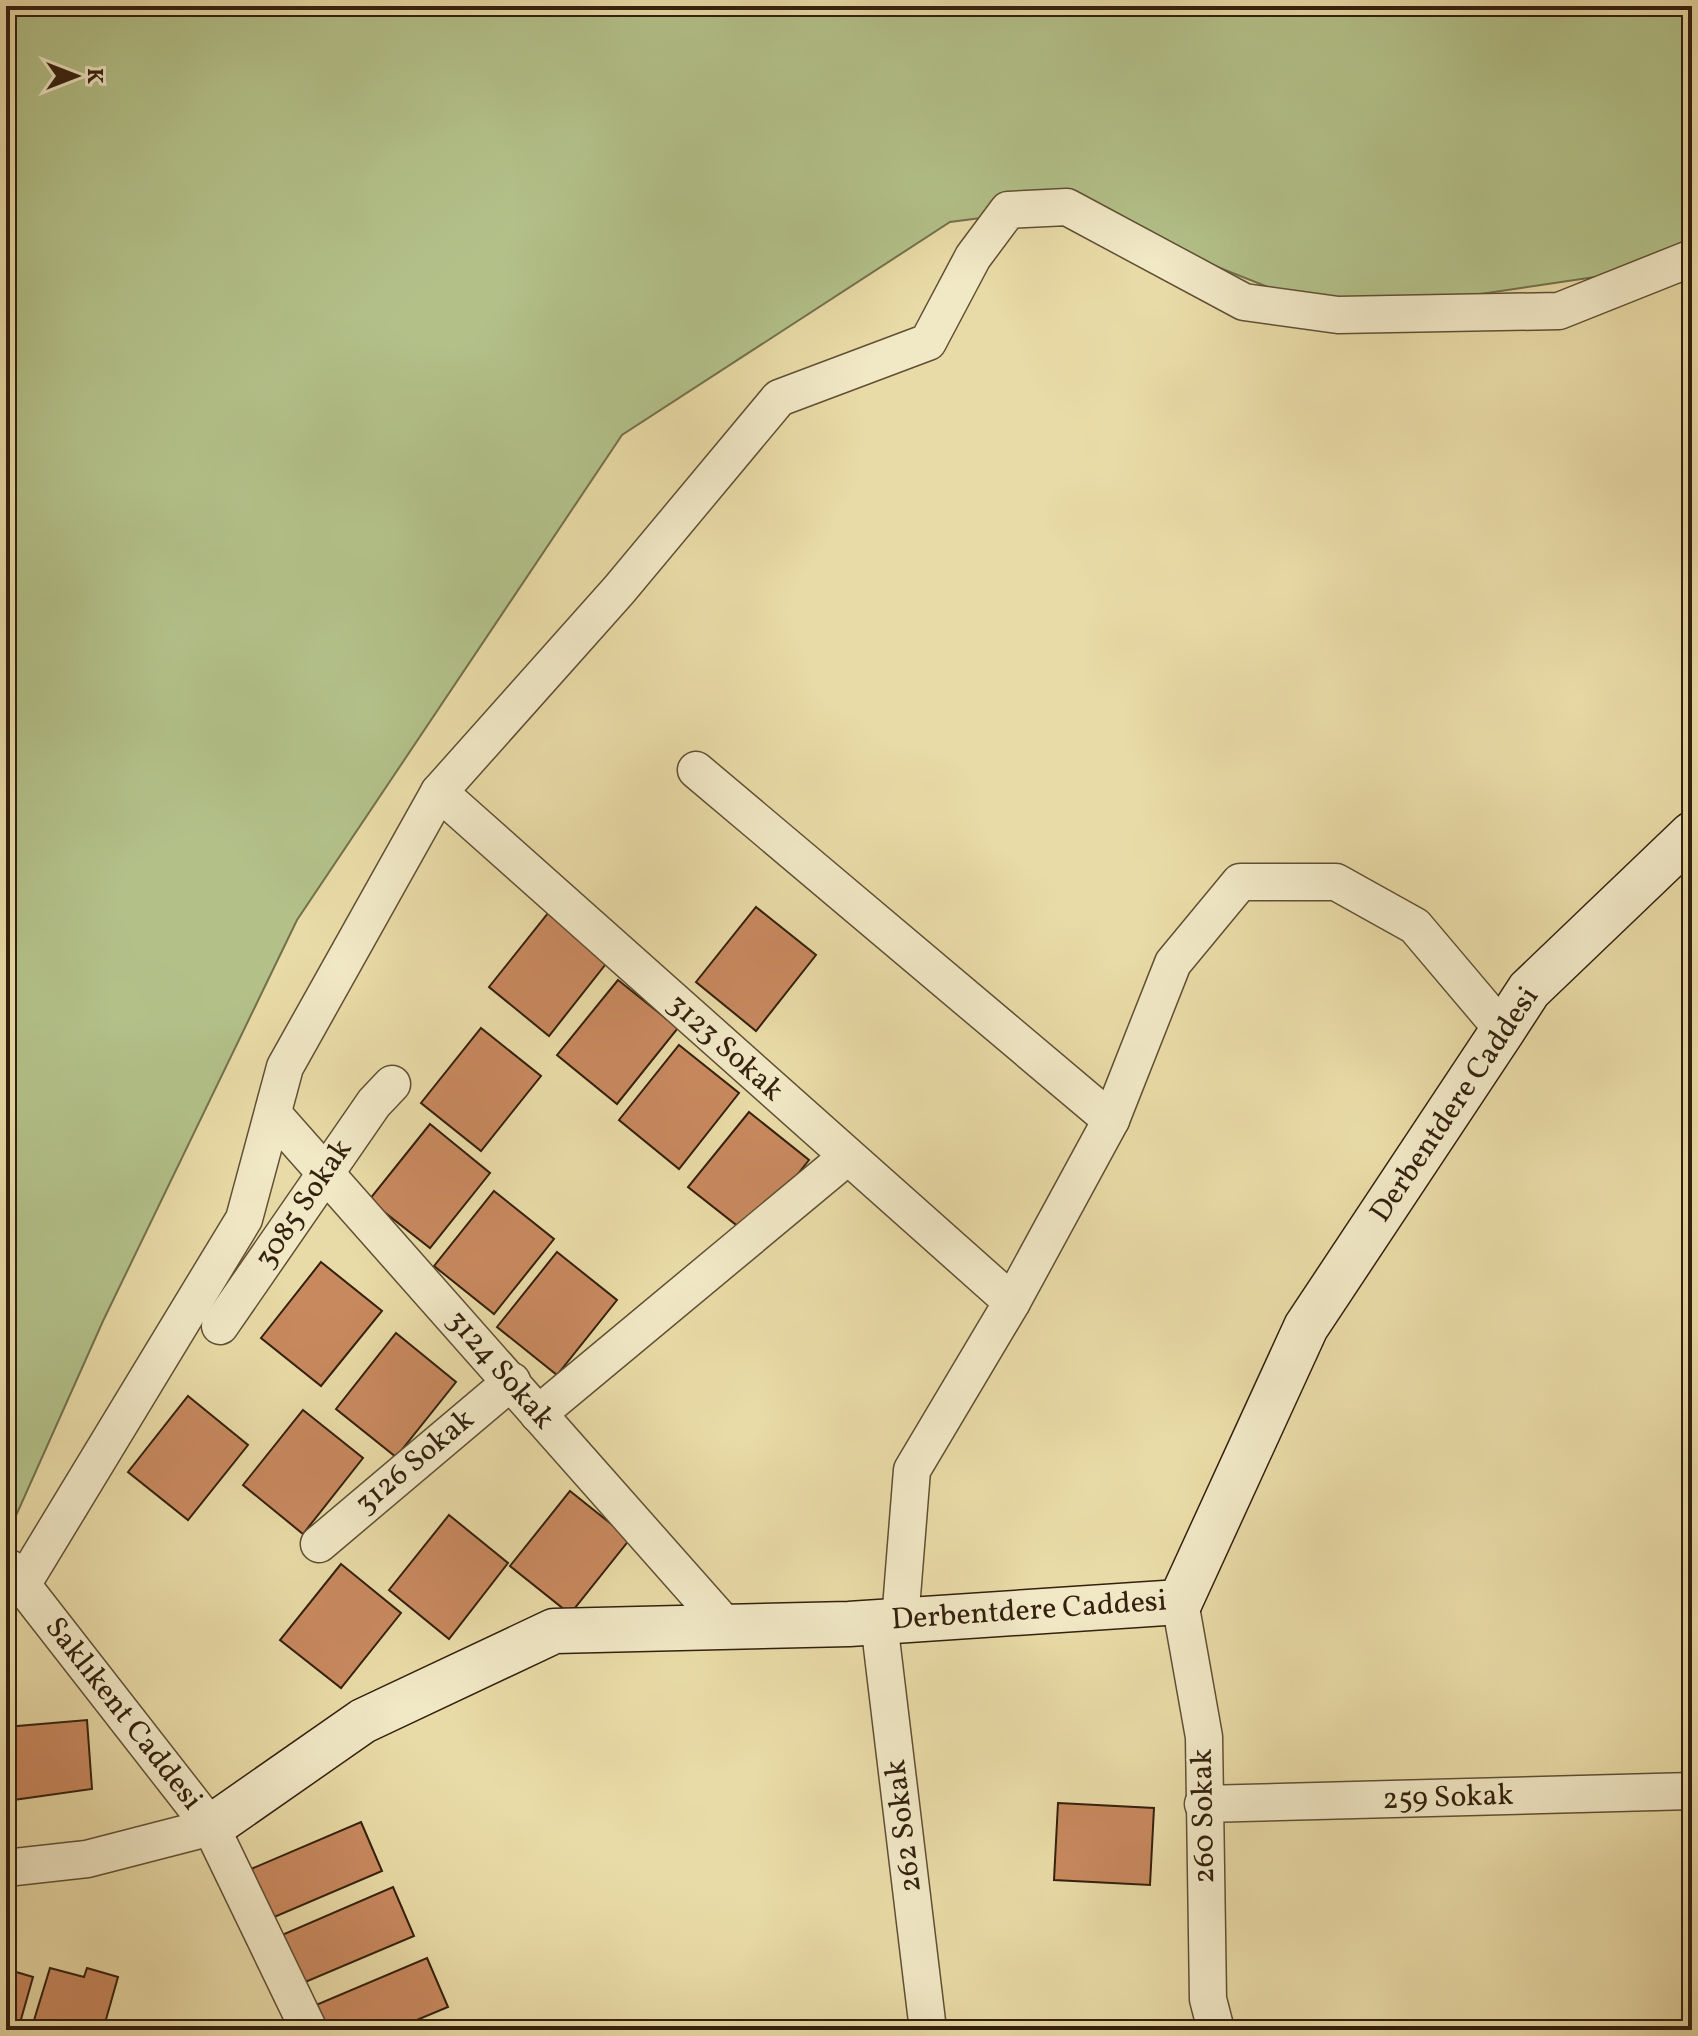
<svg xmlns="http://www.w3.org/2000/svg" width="1698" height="2036" viewBox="0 0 1698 2036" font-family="Vollkorn,serif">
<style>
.green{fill:#b3c189;stroke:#73704c;stroke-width:2}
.building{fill:#c9895f;stroke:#33200e;stroke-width:2}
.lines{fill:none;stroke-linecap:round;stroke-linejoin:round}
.street-casing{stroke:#604f34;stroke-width:39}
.secondary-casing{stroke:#33200e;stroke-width:47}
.street{stroke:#f1e8c6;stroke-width:36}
.secondary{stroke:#f1e8c6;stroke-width:44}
.labels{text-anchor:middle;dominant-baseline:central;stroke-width:6;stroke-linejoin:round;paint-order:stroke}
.street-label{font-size:30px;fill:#33200e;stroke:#f1e8c6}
</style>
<rect width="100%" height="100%" fill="#e9dba7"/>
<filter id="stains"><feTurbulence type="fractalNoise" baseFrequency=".0025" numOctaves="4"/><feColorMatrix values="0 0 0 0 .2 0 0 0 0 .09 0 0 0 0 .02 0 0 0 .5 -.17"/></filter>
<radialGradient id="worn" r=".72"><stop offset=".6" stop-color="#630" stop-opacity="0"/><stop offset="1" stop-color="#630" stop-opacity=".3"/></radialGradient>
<!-- green -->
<path class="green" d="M6,6H1692V254L1676,265L1338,315L1067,207L950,222L622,435L297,920L103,1321L6,1538Z"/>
<!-- building -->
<g class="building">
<path d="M756,907L816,955L756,1031L696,982Z"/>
<path d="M549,912L609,960L549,1036L489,987Z"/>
<path d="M618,980L678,1028L617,1104L557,1055Z"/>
<path d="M481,1028L541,1076L481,1151L421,1103Z"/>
<path d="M679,1045L739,1093L679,1169L619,1120Z"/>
<path d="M749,1112L809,1160L749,1235L688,1187Z"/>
<path d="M430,1124L490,1173L430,1248L369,1200Z"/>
<path d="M494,1191L554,1239L494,1314L434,1266Z"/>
<path d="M557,1252L617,1300L557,1375L497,1327Z"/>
<path d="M321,1262L382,1311L321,1386L261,1338Z"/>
<path d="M396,1333L456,1382L396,1457L336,1409Z"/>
<path d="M188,1396L248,1445L188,1520L128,1472Z"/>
<path d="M303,1410L363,1458L303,1534L243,1485Z"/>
<path d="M570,1491L630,1539L570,1614L510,1566Z"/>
<path d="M449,1515L508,1563L449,1639L389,1590Z"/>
<path d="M341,1564L401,1613L341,1688L280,1640Z"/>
<path d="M87,1720L92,1789L6,1801V1727Z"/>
<path d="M1058,1803L1154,1808L1150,1885L1054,1880Z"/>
<path d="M361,1822L382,1871L272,1918L251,1869Z"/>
<path d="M393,1887L414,1936L303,1983L282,1935Z"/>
<path d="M427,1958L448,2007L393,2030H327L316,2005Z"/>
<path d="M50,1968L84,1977L87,1968L118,1977L103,2030H31Z"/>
<path d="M6,1969L33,1977L18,2030H6Z"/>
<path d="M949,2025L1038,2030H949Z"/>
</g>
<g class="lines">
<defs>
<g id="street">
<path d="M696,770L1111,1120"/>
<path d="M439,792L1012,1302"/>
<path d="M273,1114L727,1627"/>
<path d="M220,1326L374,1103L392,1084"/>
<path d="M538,1414L847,1157"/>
<path d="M319,1544L512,1381"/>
<path d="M9,1568L211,1827L309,2030"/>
<path d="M22,1585L244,1219L285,1067L439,792L619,590L779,398L928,342L973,257L1008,210L1067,207L1244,302L1338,315L1559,311L1692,258"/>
<path d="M1180,1602L1204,1737L1208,1999L1216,2030"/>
<path d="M900,1621L912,1470L1012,1302L1111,1120L1173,963L1240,882H1336L1415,926L1503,1030"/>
<path d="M879,1622L928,2030"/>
<path d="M1203,1804L1692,1791"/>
<path d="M6,1868L87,1859L211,1827"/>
</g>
<path id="secondary" d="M211,1827L363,1721L554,1631L849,1624L1180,1602L1306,1327L1503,1030L1529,990L1692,834"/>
</defs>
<!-- street casing -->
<use href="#street" class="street-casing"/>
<!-- secondary casing -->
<use href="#secondary" class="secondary-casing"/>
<!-- street -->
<use href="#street" class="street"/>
<!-- secondary -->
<use href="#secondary" class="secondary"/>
</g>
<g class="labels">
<!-- street labels -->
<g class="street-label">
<text transform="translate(725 1048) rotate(42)">3123 Sokak</text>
<text transform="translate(1455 1105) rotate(-56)">Derbentdere Caddesi</text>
<text transform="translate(304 1204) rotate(-56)">3085 Sokak</text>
<text transform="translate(500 1370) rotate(49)">3124 Sokak</text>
<text transform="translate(415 1462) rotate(-40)">3126 Sokak</text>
<text transform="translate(1029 1611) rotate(-4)">Derbentdere Caddesi</text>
<text transform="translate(123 1714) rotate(52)">Saklıkent Caddesi</text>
<text transform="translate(1448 1798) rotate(-2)">259 Sokak</text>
<text transform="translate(1204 1816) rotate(-91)">260 Sokak</text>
<text transform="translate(904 1826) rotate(-97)">262 Sokak</text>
</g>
</g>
<!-- margin -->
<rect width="1698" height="2036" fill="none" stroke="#e9dba7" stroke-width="32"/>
<rect x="8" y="8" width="1682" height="2020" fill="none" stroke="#33200e" stroke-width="4"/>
<rect x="16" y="16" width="1666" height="2004" fill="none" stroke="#33200e" stroke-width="2"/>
<!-- north arrow -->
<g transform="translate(76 76) rotate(90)" stroke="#f1e8c6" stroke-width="6" paint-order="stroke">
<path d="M0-6L14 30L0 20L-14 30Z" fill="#33200e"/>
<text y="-12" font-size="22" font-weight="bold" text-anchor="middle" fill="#33200e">K</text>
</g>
<rect width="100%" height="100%" filter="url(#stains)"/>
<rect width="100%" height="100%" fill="url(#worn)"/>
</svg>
